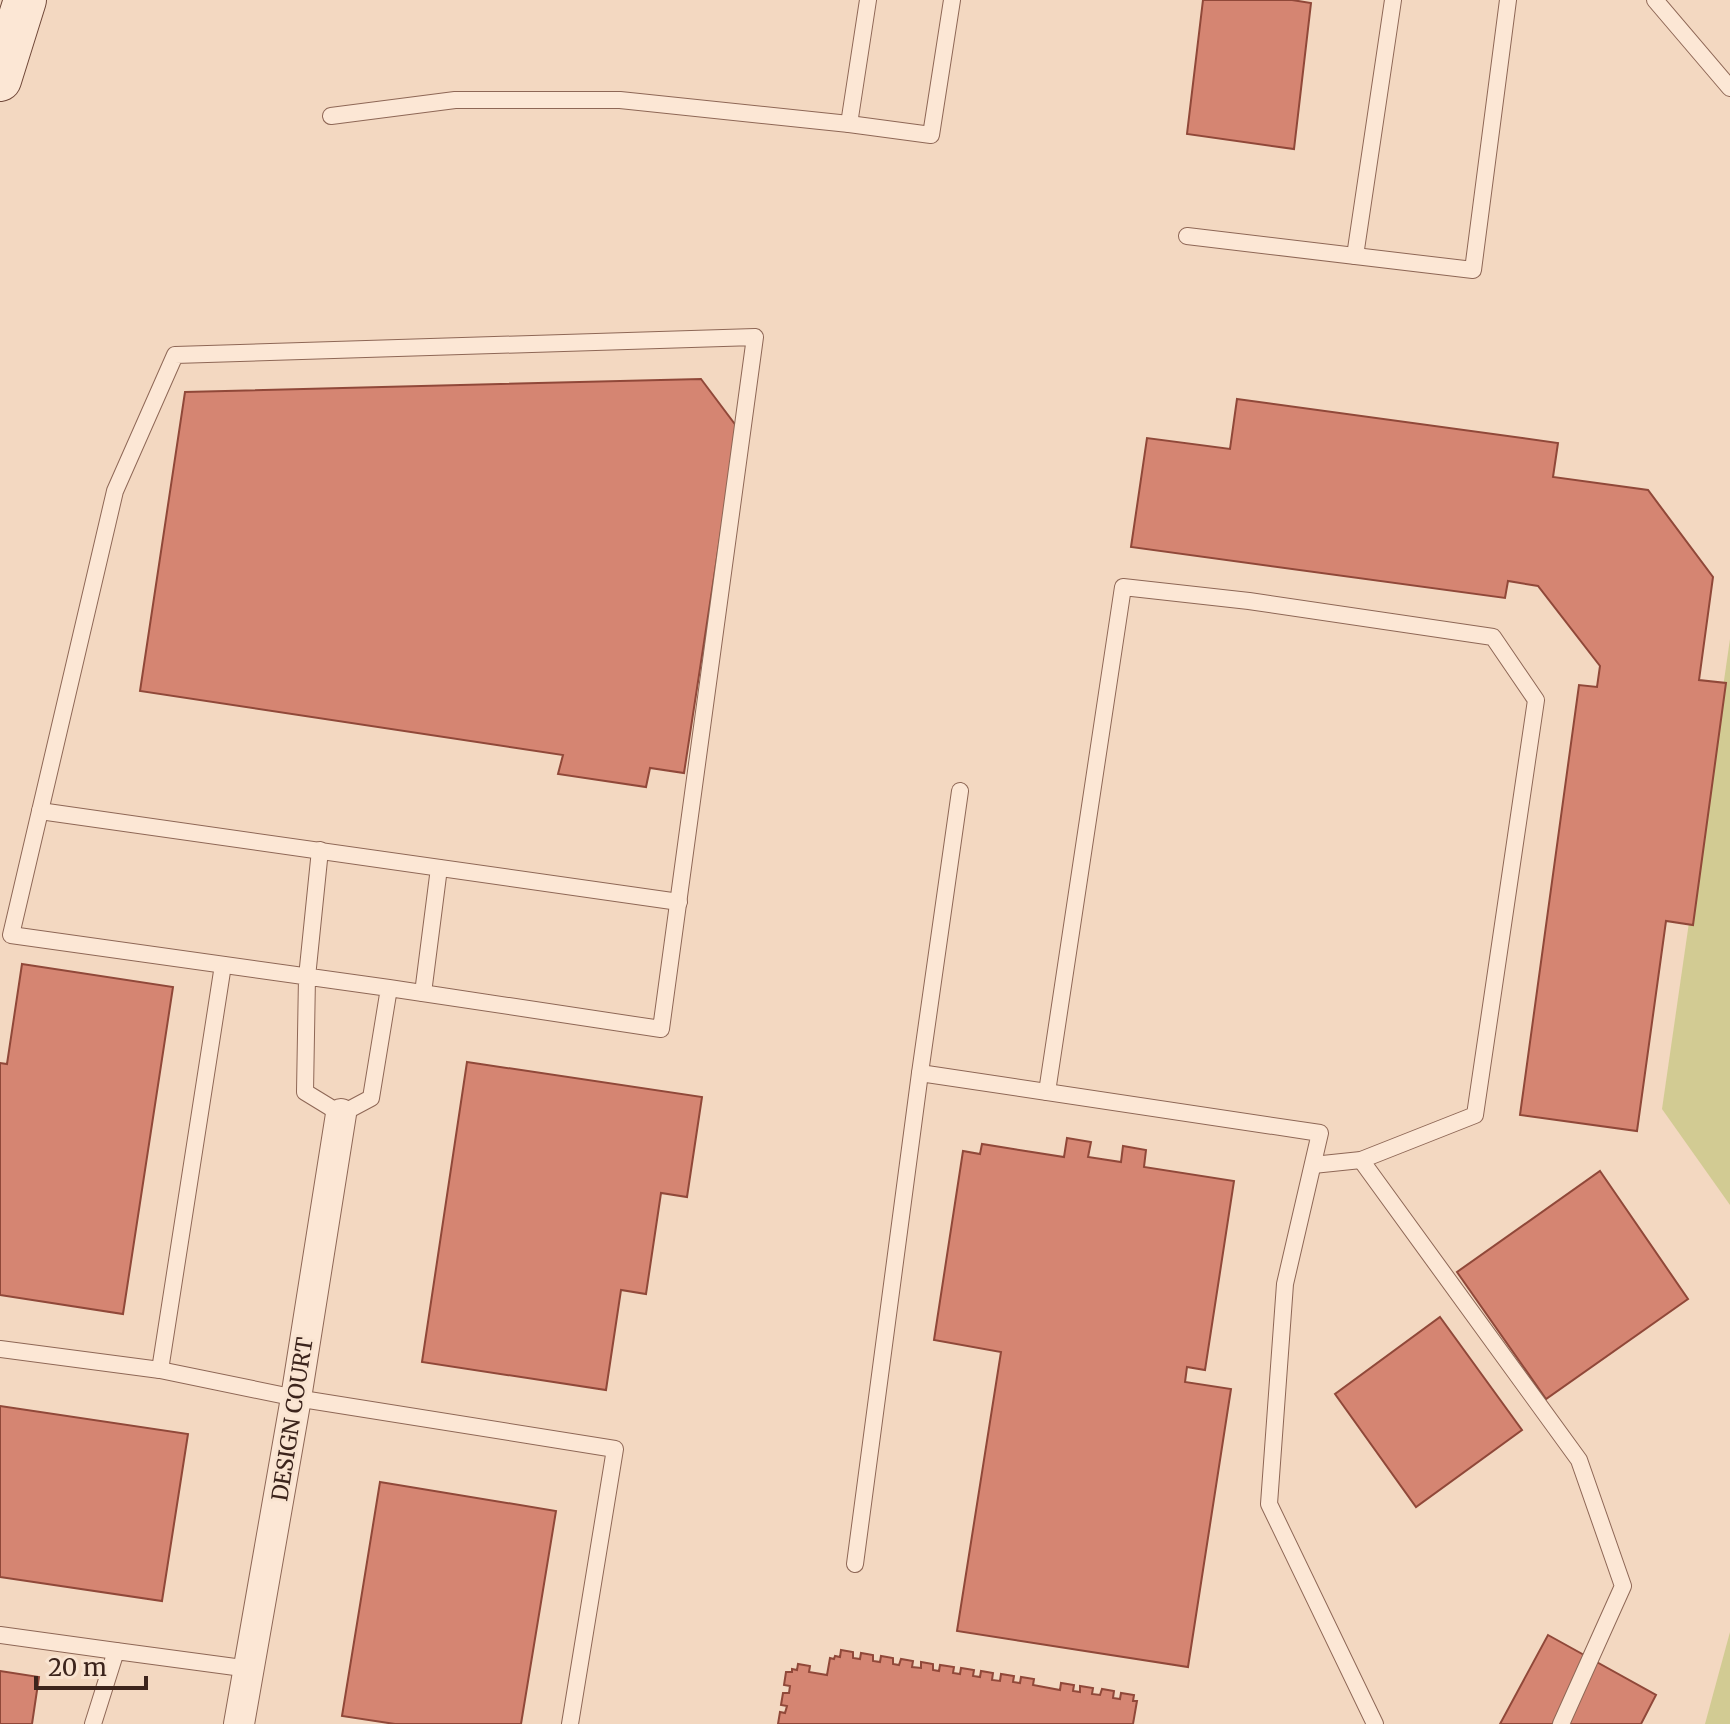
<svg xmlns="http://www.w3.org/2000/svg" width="1730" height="1724" viewBox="0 0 1730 1724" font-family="Merriweather,serif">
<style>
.green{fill:#d2cb93}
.building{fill:#d58572;stroke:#904839;stroke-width:2}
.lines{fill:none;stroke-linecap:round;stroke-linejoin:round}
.lane-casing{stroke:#8e6756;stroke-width:18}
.street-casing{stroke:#8e6756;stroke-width:32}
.secondary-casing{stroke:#704839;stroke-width:44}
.lane{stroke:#fce7d5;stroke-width:16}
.street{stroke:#fce7d5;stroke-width:30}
.secondary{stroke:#fce7d5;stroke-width:42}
.labels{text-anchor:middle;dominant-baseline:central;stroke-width:6;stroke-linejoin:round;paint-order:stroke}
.street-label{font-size:22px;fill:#3c241c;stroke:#f9e4d1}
</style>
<rect width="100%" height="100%" fill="#f3d8c1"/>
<!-- green -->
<g class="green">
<path d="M1730,639V1205L1662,1109Z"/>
<path d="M1730,1632V1724H1705Z"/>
</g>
<!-- building -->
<g class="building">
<path d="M1203,0H1292L1311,3L1294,149L1187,134Z"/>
<path d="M701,379L737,427L684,773L650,768L646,787L558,774L563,755L140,691L185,392Z"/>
<path d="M1237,399L1558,443L1553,477L1648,490L1713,577L1699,680L1726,683L1693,925L1666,921L1637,1131L1520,1115L1579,685L1597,687L1600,666L1538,586L1508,581L1505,598L1131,547L1147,438L1230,449Z"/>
<path d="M22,964L173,987L123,1314L0,1295V1063L7,1064Z"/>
<path d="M467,1062L702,1097L687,1197L661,1193L646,1294L621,1290L606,1390L422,1362Z"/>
<path d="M1067,1138L1091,1142L1088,1157L1121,1162L1123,1146L1146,1150L1144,1167L1234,1181L1205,1370L1187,1367L1185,1382L1231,1389L1188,1667L957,1631L1001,1352L934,1340L963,1151L980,1154L982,1144L1064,1157Z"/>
<path d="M1600,1171L1688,1299L1546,1399L1457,1272Z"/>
<path d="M1440,1317L1522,1430L1416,1507L1335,1394Z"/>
<path d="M0,1406L188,1434L162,1601L0,1577Z"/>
<path d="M380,1482L556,1511L521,1724H395L342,1716Z"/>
<path d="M1548,1635L1656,1695L1641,1724H1500Z"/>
<path d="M841,1650L853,1652V1658L860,1659L861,1653L873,1655V1661L880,1662L881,1656L893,1658V1664L899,1665L901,1659L913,1661L912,1667L921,1668V1662L933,1664V1670L939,1671L940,1665L954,1667L953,1673L960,1674L961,1668L974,1670L973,1676L980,1677L981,1671L993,1673L992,1680L1000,1681L1001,1674L1014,1676L1013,1682L1020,1683L1021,1677L1034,1679L1033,1685L1060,1690L1061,1683L1074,1685L1073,1691L1080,1692V1686L1093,1688L1092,1694L1100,1695L1102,1689L1114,1691L1113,1698L1120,1699L1121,1693L1134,1695L1133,1701H1137L1133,1724H778L780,1712L785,1713L787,1706L781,1705L783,1693H789L790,1686L784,1685L786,1672H792V1669L797,1670L798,1664L810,1666L809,1672L827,1675L830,1658L834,1659L835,1656L840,1657Z"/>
<path d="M0,1671L39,1677L32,1724H0Z"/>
</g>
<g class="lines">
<defs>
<g id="lane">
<path d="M1655,0L1730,88"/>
<path d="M331,116L455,100H620L849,124L931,135L952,0"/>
<path d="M849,124L868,0"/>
<path d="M1187,236L1473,270L1508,0"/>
<path d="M1355,256L1393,0"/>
<path d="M40,811L679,902"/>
<path d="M320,850L307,977L305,1092L341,1114L371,1098L389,988L661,1029L755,337L175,355L115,491L11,935L389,988"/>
<path d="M423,993L439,868"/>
<path d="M920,1073L960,791"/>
<path d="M1047,1092L1123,587L1249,601L1493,637L1536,700L1475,1115L1361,1160L1313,1165"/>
<path d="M1361,1160L1579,1460L1623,1586L1561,1724"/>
<path d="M0,1349L160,1370L223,965"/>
<path d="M160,1370L296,1398L615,1449L570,1724"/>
<path d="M855,1564L920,1073L1320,1133L1285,1284L1269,1504L1375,1724"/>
<path d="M0,1635L116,1651"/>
<path d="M93,1724L116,1651L250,1669"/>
</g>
<path id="street" d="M239,1724L296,1398L341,1114"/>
<path id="secondary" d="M0,80L25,0"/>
</defs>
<!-- lane casing -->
<use href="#lane" class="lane-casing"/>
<!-- street casing -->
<use href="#street" class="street-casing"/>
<!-- secondary casing -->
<use href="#secondary" class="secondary-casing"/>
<!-- lane -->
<use href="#lane" class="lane"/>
<!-- street -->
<use href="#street" class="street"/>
<!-- secondary -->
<use href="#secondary" class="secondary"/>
</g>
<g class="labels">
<!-- street labels -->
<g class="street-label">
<text transform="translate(292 1419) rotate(-81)">DESIGN COURT</text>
</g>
</g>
<!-- scale -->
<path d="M36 1676v12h110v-12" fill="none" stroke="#3c241c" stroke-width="4"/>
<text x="48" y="1676" font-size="24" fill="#3c241c" stroke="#f9e4d1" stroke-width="6" paint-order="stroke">20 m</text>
</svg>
